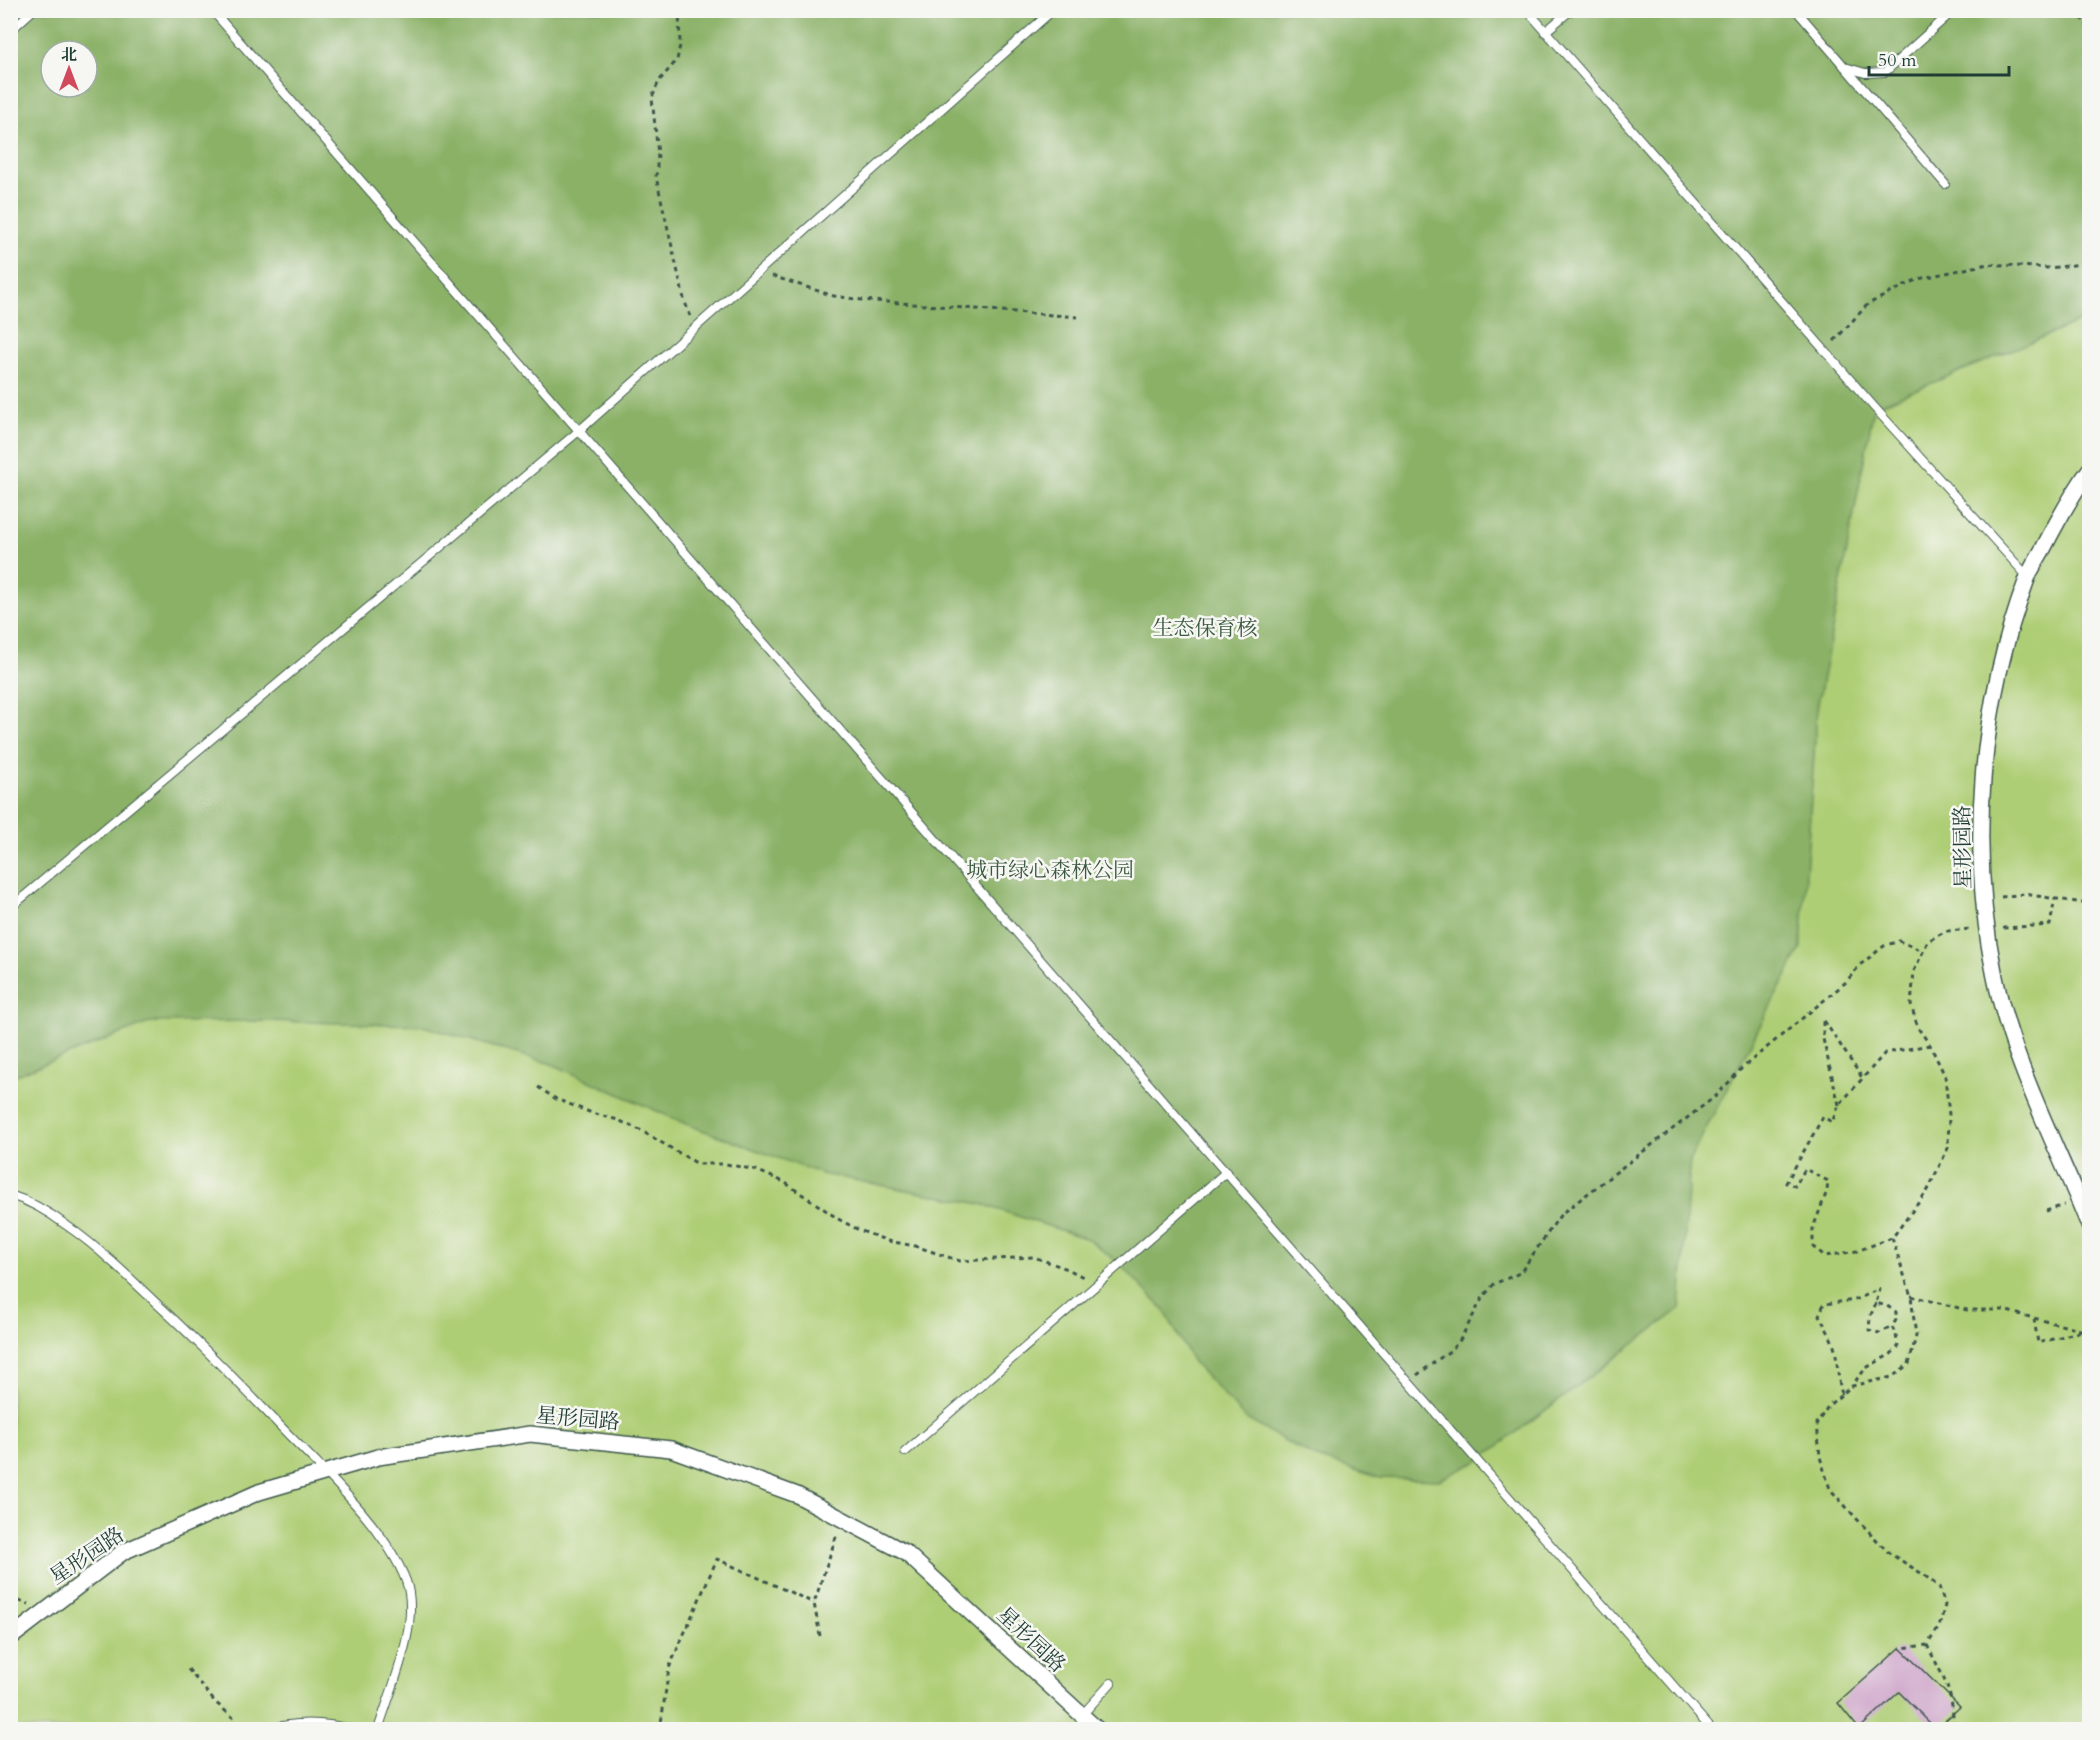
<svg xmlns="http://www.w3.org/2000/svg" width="2100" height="1740" viewBox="0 0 2100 1740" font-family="Cardo,'Noto Serif SC',serif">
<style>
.green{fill:#aece75;stroke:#668654;stroke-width:1.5;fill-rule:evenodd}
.forest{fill:#8ab166;stroke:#54774d;stroke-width:1.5;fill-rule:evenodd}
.building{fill:#cda2c9}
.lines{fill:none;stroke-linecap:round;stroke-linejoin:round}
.service-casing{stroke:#3e574c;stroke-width:10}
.minor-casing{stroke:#3e574c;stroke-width:18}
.path{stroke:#3e574c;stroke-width:3;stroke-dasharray:4.5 4.5;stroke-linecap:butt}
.service{stroke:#fff;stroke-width:8}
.minor{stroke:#fff;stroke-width:15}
.labels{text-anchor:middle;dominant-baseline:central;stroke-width:5;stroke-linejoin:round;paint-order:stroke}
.park-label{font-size:21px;fill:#3c5a41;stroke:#f6f6f2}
.street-label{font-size:21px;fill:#1f3d34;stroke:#f6f6f2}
</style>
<rect width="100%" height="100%" fill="#f6f6f2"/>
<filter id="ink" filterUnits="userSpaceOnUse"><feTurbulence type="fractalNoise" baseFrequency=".0167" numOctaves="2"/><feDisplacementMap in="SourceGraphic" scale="12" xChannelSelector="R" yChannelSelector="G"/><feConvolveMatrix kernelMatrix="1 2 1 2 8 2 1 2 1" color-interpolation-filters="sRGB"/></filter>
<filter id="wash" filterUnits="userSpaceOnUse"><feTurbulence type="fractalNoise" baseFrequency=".008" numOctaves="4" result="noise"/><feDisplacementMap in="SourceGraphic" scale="24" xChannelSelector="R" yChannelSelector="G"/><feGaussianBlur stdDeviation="1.35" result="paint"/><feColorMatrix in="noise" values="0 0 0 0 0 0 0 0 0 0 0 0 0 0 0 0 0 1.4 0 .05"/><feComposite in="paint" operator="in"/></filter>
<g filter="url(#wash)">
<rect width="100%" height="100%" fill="#efead6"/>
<!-- green -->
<path class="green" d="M11,11H2089V1729H11ZM51,51H87V87H51Z"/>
<!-- forest -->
<path class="forest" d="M11,11H2089V318L1874,407L1817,709L1801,948L1690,1159L1680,1309L1478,1461L1439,1480L1380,1478L1314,1457L1246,1419L1193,1362L1164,1310L1120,1264L1088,1239L981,1204L822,1174L686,1124L552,1064L420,1025L265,1021L151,1022L11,1077ZM51,51H87V87H51Z"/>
<g id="blocks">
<!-- building -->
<path class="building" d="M1900,1648L1960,1707L1936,1729L1899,1692L1859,1729L1838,1703Z"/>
</g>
</g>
<g filter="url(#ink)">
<use href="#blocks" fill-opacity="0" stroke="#3e574c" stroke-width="1.5"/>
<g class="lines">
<defs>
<g id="service">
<path d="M212,10L1712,1730"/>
<path d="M1527,10L1874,407L2028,577"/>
<path d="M1796,10L1945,184"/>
<path d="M10,31L33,10"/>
<path d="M1545,32L1571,10"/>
<path d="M1845,67L1865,73L1885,72L1954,10"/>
<path d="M10,908L580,430L1053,10"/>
<path d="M10,1195C30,1201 50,1213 66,1225C98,1247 127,1275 155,1302C201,1344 244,1388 287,1433C325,1472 387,1530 406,1581C421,1623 391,1688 378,1730"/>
<path d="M905,1452L1226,1172"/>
<path d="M266,1730C294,1721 326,1722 355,1730"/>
<path d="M1081,1730L1082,1715L1111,1683"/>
</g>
<g id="minor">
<path d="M2090,469C2072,494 2058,520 2044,547C2038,558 2031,568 2027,579C1980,704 1968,847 1995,977C2013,1065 2057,1145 2090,1228"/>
<path d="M10,1638L123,1552L259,1492L378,1457L530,1434L671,1449L797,1495L906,1553L1098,1730"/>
</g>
</defs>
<!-- service casing -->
<use href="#service" class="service-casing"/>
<!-- minor casing -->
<use href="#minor" class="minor-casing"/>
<!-- path -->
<g class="path">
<path d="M679,10L680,45L677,60L659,81L652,98L658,154L656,177L684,299L690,316"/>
<path d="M2075,10L2090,29"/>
<path d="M772,276L834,296L862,300L1078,317"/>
<path d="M1834,341L1868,304L1918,279L1988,264L2049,268L2090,263"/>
<path d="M2001,897L2024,894L2090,904"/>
<path d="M2003,928L2050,925L2055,898"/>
<path d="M1930,1045L1885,1053L1839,1105L1832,1122L1823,1117L1786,1183L1795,1186L1805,1169L1828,1181L1827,1191L1813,1228V1247L1825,1256L1857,1251L1892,1238L1928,1190L1948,1148L1949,1115L1945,1076L1930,1045L1918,1028L1911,1005L1914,971L1928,941L1946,931L1972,929"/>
<path d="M538,1087L556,1099L592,1113L618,1120L640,1130L698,1164H726L756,1170L784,1182L840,1220L859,1230L888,1241L915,1246L960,1261L1034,1257L1068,1269L1085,1278"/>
<path d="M1839,1105L1823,1039V1019L1863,1079"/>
<path d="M2046,1211L2064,1205"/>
<path d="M1892,1238L1911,1296L1916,1336L1909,1364L1892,1377L1852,1386L1829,1405L1817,1423L1820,1457L1830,1489L1856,1518L1889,1553L1924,1575L1939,1587L1945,1605L1939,1627L1927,1645L1900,1648"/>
<path d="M1911,1296L1967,1310H2003L2084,1331L2090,1330"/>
<path d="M1876,1303L1870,1317L1869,1330L1879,1333L1892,1327"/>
<path d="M2034,1319L2038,1343L2082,1331"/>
<path d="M1417,1375L1451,1350L1460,1340L1483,1297L1494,1284L1520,1273L1561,1214L1716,1096L1742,1068L1845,983L1861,964L1884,946L1899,941L1923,951"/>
<path d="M1842,1394C1838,1381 1838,1369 1836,1355C1834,1341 1826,1328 1819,1315L1824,1304L1855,1300L1880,1289L1876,1303L1887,1306L1896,1312V1320L1892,1327L1896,1335L1898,1347L1891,1354L1866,1368L1853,1384"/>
<path d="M10,1598L29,1604"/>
<path d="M820,1636L814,1603L837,1534"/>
<path d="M1927,1645C1941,1673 1957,1697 1952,1730"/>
<path d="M188,1669L215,1702L237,1721L239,1730"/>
<path d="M1859,1729V1730"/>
<path d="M660,1730L669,1668L717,1559L814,1603"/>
</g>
<!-- service -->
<use href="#service" class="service"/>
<!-- minor -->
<use href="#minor" class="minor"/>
</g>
</g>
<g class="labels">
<!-- park labels -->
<g class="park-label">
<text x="1205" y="628">生态保育核</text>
<text x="1050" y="870">城市绿心森林公园</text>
</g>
<!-- street labels -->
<g class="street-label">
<text transform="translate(1963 847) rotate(-91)">星形园路</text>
<text transform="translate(578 1419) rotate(5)">星形园路</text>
<text transform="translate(87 1556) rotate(-34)">星形园路</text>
<text transform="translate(1031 1640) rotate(43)">星形园路</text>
</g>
</g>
<!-- margin -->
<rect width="2100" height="1740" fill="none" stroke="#f6f6f2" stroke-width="36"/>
<!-- north arrow -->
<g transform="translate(69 69)"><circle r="28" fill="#f6f6f2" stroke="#a0aca6" stroke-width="1.5"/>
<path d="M0-4.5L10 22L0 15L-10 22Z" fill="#d1495b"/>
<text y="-9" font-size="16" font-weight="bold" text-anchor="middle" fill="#1f3d34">北</text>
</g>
<!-- scale -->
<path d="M1869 66v9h140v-9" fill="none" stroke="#1f3d34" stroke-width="3"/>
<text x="1878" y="66" font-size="18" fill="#1f3d34" stroke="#f6f6f2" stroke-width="4.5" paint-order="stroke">50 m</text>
</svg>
